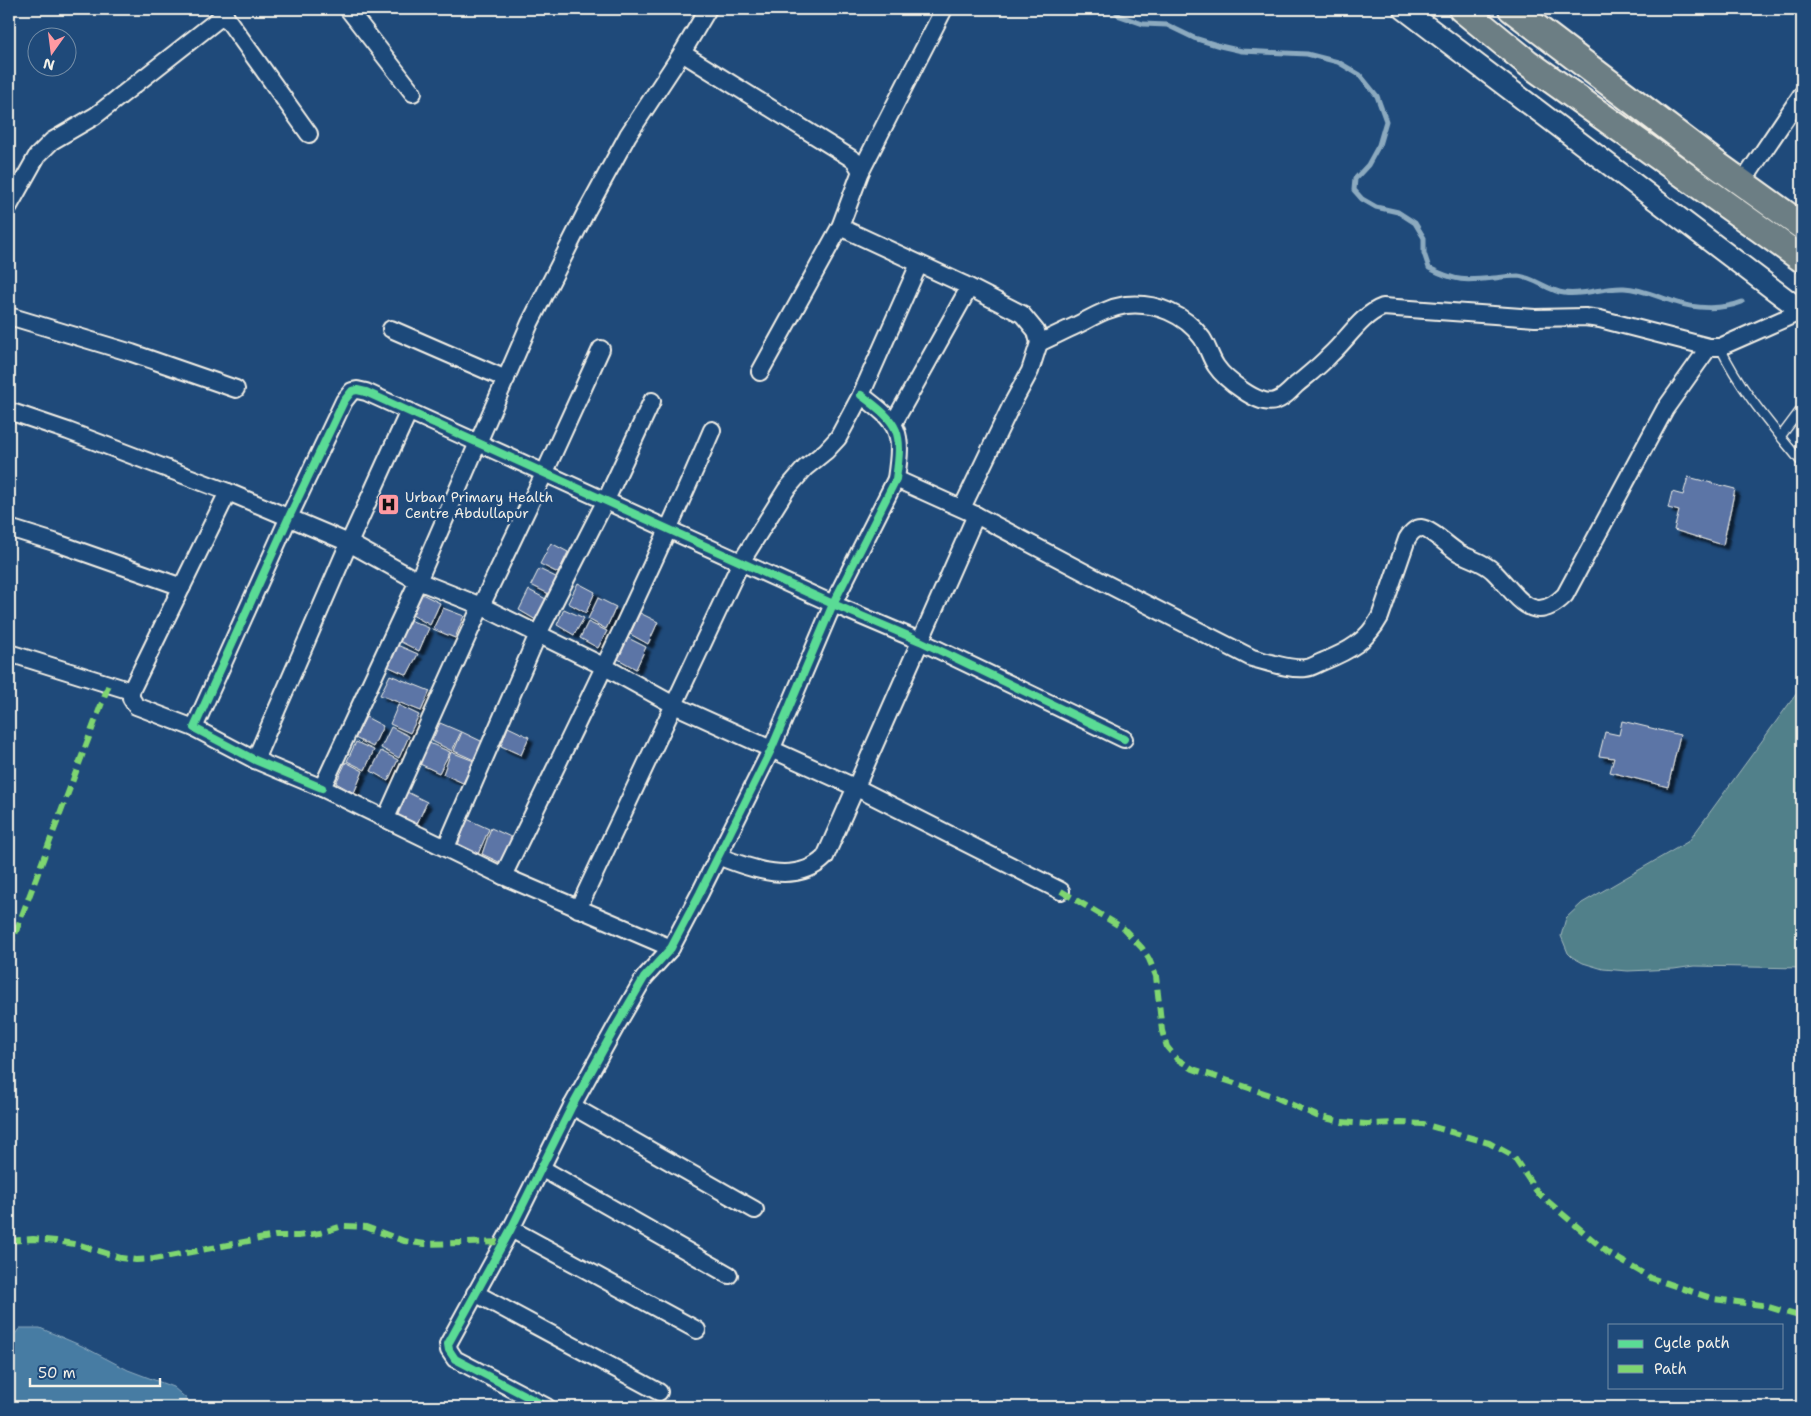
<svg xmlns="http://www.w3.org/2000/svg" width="1811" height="1416" viewBox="0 0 1811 1416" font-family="'Shantell Sans',sans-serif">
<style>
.green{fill:#51808a;stroke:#a2b8b9}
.water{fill:#467ba3;stroke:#8caabf}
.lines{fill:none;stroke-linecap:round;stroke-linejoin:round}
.stream{stroke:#8caabf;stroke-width:5}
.building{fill:#5b75a6;stroke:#f4f1e8;filter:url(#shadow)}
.service-casing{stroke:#f4f1e8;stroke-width:11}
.minor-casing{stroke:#f4f1e8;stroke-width:20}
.tertiary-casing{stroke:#f4f1e8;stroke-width:24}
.trunk-casing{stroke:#f4f1e8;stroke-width:30}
.service{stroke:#1f4a7a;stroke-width:8}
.minor{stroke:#1f4a7a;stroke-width:16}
.tertiary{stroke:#1f4a7a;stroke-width:20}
.trunk{stroke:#6c7e84;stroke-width:26}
.quiet{stroke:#7fd670;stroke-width:6;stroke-dasharray:12 6;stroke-linecap:butt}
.cycleway-casing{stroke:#1f4a7a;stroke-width:11}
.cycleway{stroke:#5adb95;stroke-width:8}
.labels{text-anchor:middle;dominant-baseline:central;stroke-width:5;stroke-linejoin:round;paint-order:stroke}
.poi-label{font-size:14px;fill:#f4f1e8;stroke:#1f4a7a;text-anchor:start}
</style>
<defs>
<filter id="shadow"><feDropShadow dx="4.5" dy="4.5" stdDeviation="1" flood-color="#0009"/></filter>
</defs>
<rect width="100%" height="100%" fill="#1f4a7a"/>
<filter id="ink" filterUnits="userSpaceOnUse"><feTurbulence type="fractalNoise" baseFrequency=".02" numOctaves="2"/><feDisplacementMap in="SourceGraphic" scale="10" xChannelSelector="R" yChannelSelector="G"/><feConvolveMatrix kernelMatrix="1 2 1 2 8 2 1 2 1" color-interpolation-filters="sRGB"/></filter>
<g filter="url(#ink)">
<!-- green -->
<path class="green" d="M1802,686V968L1694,966L1674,969L1628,971L1603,969L1583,963L1572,957L1568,953L1561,936L1566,918L1582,903L1689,841Z"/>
<!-- water -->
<path class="water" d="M20,1328H40L82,1346L128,1370L173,1387L196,1407H9V1341Z"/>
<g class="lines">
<!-- stream -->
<path class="stream" d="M1114,9L1120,16L1143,24L1167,25L1194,38L1220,46L1242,51L1307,54L1338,62L1360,75L1377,96L1386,121L1379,145L1368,165L1355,179L1354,190L1362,199L1376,207L1398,212L1415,223L1424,238V253L1429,268C1457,282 1465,281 1495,278C1502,277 1511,276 1518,276C1535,278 1549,291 1564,293C1584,296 1603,287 1624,288C1642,289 1658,297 1675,302C1695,309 1722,310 1742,302"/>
</g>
<!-- building -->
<g class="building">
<path d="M1688,477L1735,489L1723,545L1674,530L1679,511L1668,508L1672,492L1683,495Z"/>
<path d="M551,543L568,552L558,573L540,564Z"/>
<path d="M539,569L558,578L549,594L531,585Z"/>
<path d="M578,583L595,592L586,613L568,603Z"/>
<path d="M529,590L546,599L536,620L519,610Z"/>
<path d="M422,594L440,603L430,625L412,615Z"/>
<path d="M598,598L616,607L606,629L588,619Z"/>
<path d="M443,608L464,616L455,638L433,629Z"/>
<path d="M564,609L584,618L574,635L557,625Z"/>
<path d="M640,613L658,622L648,644L630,634Z"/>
<path d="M410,620L429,628L419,651L399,641Z"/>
<path d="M588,622L607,631L598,648L580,638Z"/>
<path d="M628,638L646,647L636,669L618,659Z"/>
<path d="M397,645L418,654L407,675L387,666Z"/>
<path d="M390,675L430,691L421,711L380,695Z"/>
<path d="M398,705L419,715L410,733L390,724Z"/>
<path d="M366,717L383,726L373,747L355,738Z"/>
<path d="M1622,721L1680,735L1668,787L1610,772L1614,758L1599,756L1605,732L1619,735Z"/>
<path d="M440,723L461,732L452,751L432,741Z"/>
<path d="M391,727L409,736L399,758L381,748Z"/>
<path d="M508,727L529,737L521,755L501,746Z"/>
<path d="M462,732L483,742L474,760L454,751Z"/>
<path d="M356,742L374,750L365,770L347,761Z"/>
<path d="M427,742L450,752L439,773L420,764Z"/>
<path d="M381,751L398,760L388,781L371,771Z"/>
<path d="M451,752L474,761L463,783L443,774Z"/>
<path d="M346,762L363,771L354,793L336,783Z"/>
<path d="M405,791L427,802L416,826L396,817Z"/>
<path d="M467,819L489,829L478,854L458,845Z"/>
<path d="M491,828L513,838L501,863L482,854Z"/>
</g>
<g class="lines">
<defs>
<g id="service">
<path d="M1720,347C1741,391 1772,426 1802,463"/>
<path d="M1781,436L1802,408"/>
</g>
<g id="minor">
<path d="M220,9L309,134"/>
<path d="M348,9L413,93"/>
<path d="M682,53L854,160L861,171L840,227L963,284L1022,314L1036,331L1039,343L1030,371L1011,406L962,508"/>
<path d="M861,171L944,9"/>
<path d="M1742,183L1802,94"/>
<path d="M9,206L37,156L52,141L95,116L225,14"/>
<path d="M9,316L132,353L236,389"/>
<path d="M391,329L506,379"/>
<path d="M1039,343C1052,337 1064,331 1077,325C1093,317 1107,308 1126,305C1155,302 1185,314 1202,338C1208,347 1210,357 1216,366C1224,378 1259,407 1275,401C1283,399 1290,391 1296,385C1308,375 1320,366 1330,355C1347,340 1361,315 1383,307L1535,318L1585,317L1600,319L1709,347H1720L1802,311"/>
<path d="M760,372L840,227"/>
<path d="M9,411L68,431L228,492L349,543L418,581L481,606L605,667L674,705L857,788L1061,891"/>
<path d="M893,424L969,288"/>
<path d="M896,479L976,515L1103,582L1252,658C1268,662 1290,670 1306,668C1311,668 1318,663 1324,661C1349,651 1367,641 1380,617L1407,539C1410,534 1414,528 1421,528C1431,529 1449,547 1459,553C1470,559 1484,562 1493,571C1516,593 1531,629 1565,595L1665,409L1709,347"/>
<path d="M9,528L54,542L182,587"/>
<path d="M9,653L131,691L228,492"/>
<path d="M131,691V698L136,706L194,728"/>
<path d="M255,760L349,543L409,411"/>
<path d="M322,788L255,760L194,728L289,517L344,401L352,391L357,390L366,392L833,604L920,641L1124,739"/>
<path d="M386,818L481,606L544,474L601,349"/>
<path d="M446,847L538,634L606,500L652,401"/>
<path d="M718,856C750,869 797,886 825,857L976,515"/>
<path d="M503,876C575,728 647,581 712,430"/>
<path d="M578,909L741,562L786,490L805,468L826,451L838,438L861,395L919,264"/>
<path d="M671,948L503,876L322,788L418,581L530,323L586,212L628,135L682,53L708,9"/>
<path d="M572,1106L755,1210"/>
<path d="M541,1168L729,1275"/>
<path d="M511,1229L697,1330"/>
<path d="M475,1293L659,1392"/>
<path d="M547,1407L455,1359L449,1350L448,1344L511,1229L572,1106L615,1028L644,978L671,948L700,893L771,750L833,604L896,479C903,431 900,424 861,395"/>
</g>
<path id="tertiary" d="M1404,9L1802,311"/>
<g id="trunk">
<path d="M1462,9L1528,63L1802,259"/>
<path d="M1512,9L1720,167L1802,226"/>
</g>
</defs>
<!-- service casing -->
<use href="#service" class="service-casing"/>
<!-- minor casing -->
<use href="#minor" class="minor-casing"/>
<!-- tertiary casing -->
<use href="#tertiary" class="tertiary-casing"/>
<!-- trunk casing -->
<use href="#trunk" class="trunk-casing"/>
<!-- service -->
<use href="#service" class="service"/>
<!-- minor -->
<use href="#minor" class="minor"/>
<!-- tertiary -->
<use href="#tertiary" class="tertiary"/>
<!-- trunk -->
<use href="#trunk" class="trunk"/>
<!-- quiet -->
<g class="quiet">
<path d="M1061,891L1123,928L1142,948L1149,959L1156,976L1162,1031L1167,1047L1177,1059L1193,1069L1273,1096L1317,1116L1342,1122L1367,1124L1400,1123L1423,1124L1489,1143L1513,1156L1538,1193L1608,1253L1651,1278L1714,1299L1762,1305L1802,1317"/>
<path d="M9,950L109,684"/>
<path d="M9,1241L33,1239L56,1241L80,1245L121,1258L136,1260L154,1259L275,1236H298L320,1233L343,1226L366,1227L404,1241L425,1244L503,1242"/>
</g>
<defs>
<g id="cycleway">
<path d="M322,788L255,760L194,728L289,517L344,401L352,391L357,390L366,392L833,604L920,641L1124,739"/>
<path d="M547,1407L455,1359L449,1350L448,1344L511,1229L572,1106L615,1028L644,978L671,948L700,893L771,750L833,604L896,479C903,431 900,424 861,395"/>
</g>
</defs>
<!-- cycleway casing -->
<use href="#cycleway" class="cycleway-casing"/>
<!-- cycleway -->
<use href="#cycleway" class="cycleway"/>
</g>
</g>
<!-- icons -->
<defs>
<symbol id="hospital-square" viewBox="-11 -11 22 22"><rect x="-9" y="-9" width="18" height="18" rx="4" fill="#ff9aa2" stroke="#1f4a7a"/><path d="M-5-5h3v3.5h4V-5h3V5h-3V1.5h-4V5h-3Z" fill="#111"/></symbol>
</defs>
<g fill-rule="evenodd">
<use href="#hospital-square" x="376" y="492" width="25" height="25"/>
</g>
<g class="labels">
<!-- poi labels -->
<g class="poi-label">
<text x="405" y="497">Urban Primary Health<tspan x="405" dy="16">Centre Abdullapur</tspan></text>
</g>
</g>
<!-- margin -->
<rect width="1811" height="1416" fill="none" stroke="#1f4a7a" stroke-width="30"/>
<rect x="15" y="15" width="1781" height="1386" fill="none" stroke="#f4f1e8" stroke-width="2" filter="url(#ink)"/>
<!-- legend -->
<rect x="1608" y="1324" width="175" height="65" fill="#1f4a7a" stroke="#748da6"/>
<rect x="1618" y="1340" width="25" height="8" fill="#5adb95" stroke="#748da6"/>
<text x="1654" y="1348" font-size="15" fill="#f4f1e8">Cycle path</text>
<rect x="1618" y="1365" width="25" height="8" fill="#7fd670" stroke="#748da6"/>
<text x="1654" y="1374" font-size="15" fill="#f4f1e8">Path</text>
<!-- north arrow -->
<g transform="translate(52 52) rotate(194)"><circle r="24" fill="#1f4a7a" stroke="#748da6"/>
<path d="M0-4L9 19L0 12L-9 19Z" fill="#ff9aa2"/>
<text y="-8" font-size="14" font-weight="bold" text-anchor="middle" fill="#f4f1e8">N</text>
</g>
<!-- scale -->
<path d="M30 1378v8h130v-8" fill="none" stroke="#f4f1e8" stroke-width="2.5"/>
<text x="38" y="1378" font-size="15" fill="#f4f1e8" stroke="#1f4a7a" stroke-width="4" paint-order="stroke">50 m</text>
</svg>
